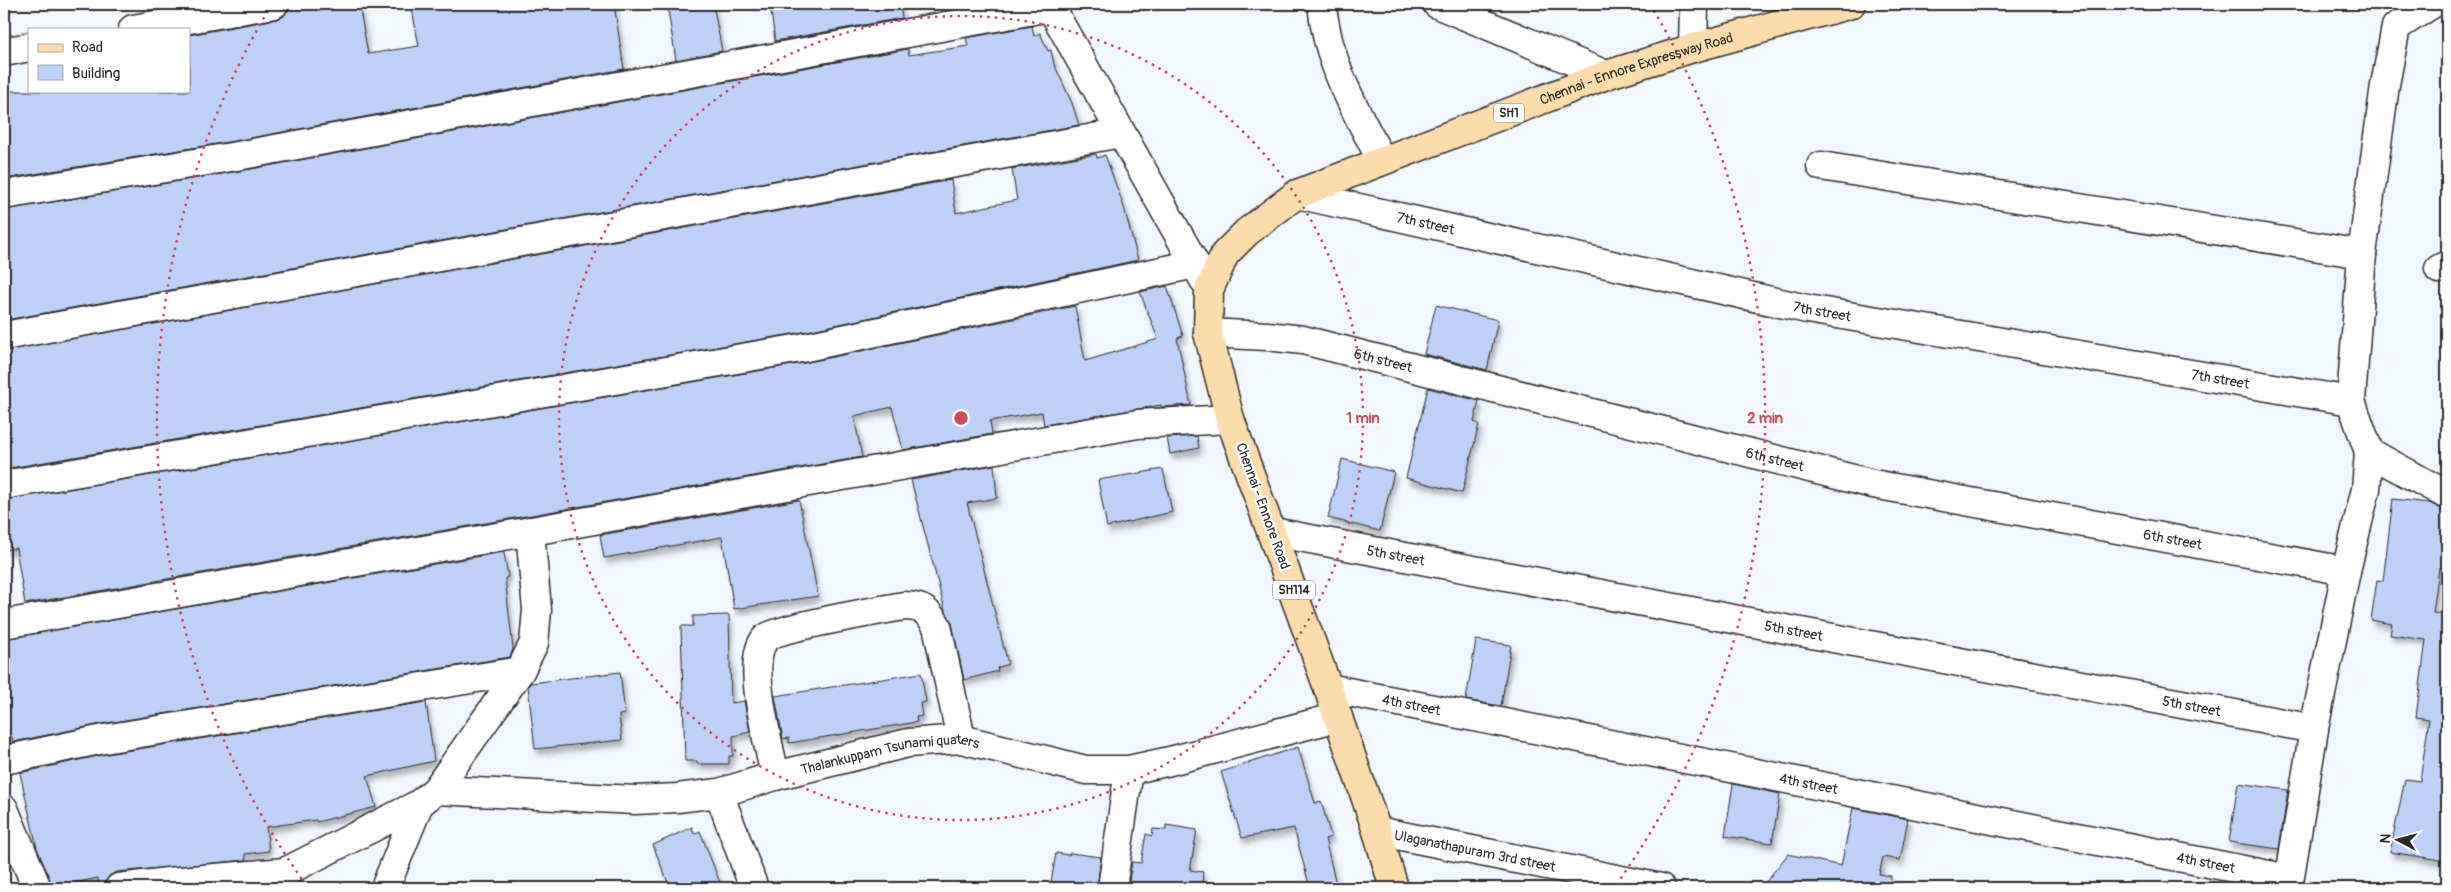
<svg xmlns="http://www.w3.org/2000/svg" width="2451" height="892" viewBox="0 0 2451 892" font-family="Pangolin,sans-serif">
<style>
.building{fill:#bfd0f6;stroke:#2b2b2b;filter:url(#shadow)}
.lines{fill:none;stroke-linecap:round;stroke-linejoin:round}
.street-casing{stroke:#2b2b2b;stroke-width:31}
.primary-casing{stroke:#2b2b2b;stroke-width:31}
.street{stroke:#fff;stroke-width:28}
.primary{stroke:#faddab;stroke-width:28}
.ring{fill:none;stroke:#d1495b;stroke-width:2.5;stroke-dasharray:2.5 5}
.labels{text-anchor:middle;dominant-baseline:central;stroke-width:4.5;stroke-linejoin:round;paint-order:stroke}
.shield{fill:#fff;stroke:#6b6b6b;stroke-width:1}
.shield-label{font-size:12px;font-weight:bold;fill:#2b2b2b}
.street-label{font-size:14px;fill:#2b2b2b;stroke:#fff}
.centre{fill:#d1495b;stroke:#fff;stroke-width:2.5}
.ring-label{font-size:15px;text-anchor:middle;font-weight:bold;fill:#d1495b;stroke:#fff;stroke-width:4.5;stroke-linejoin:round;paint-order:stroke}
</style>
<defs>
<filter id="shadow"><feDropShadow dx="3" dy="5.5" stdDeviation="2.5" flood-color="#0004"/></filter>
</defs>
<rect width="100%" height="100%" fill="#f2f6fd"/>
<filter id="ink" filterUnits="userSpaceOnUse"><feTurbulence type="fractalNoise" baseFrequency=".02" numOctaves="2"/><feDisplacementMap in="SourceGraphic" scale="10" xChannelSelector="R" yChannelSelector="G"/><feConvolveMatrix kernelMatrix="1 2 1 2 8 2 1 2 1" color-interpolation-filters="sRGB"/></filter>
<g filter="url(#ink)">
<!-- building -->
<g class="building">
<path d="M289,4H359L368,54L419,46L411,4H614L624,69L234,141L4,179V91H189V35L277,19L284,16Z"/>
<path d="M667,4H713L722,51L676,60Z"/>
<path d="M770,4H900L902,18L775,41Z"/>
<path d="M1032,26L1034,36L1040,33L1048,51L1051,50L1054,64L1072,103L1079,125L6,320L4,307V210L240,171L908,49L909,55L968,46L966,38Z"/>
<path d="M1096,154L1097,158L1105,155L1124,207L1138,260L798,333L4,469V351L951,180L956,213L1017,200L1012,169Z"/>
<path d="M1167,286L1183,336L1177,338L1191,405L1162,407L1161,405L1044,425L1042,412L990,421L992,434L903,450L892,407L854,416L862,457L25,604L16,548L4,550V500L804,363L1075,306L1085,361L1158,339L1140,292Z"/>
<path d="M1436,305L1498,320L1487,370L1424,354Z"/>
<path d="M1428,388L1479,401L1474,422L1479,424L1462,493L1406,478Z"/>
<path d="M1197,436L1199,448L1170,454L1167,438Z"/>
<path d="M1342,459L1394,472L1380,531L1328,518Z"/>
<path d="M994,465L997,498L967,503L1008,664L997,668L998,671L964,680L952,623L945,610L911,480Z"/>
<path d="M1163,469L1172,512L1107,527L1098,480Z"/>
<path d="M2393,499L2429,503L2447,511V569L2439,568L2433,613L2447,614V861L2390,852L2405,779L2420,781L2429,719L2416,717L2426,640L2390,635L2392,624L2371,620L2377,580L2383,581Z"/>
<path d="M799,500L818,596L734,609L722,537L604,558L600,535Z"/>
<path d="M504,552L508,577L505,578L513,649L510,657L101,724L13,742L12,737L4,738V639Z"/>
<path d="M729,615L731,703L744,701L750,732L733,736V756H729V764H698L697,761H685L681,626H693V616Z"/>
<path d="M1476,640L1511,645L1501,706L1466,700Z"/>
<path d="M620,672L625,714L619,715L622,740L535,749L528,686L531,683Z"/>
<path d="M921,673L926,702L920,703L922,716L916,717L917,722L789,743V738L783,739L775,696Z"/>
<path d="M426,702L434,761L367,776L376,807L317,822L316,820L266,827L269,851L245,854L246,860L117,872L109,876L104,888H99L98,878L59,886L52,885L37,848L20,773L107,754Z"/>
<path d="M1298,747L1315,803L1321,801L1331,837L1325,839L1337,888H1310L1294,828L1242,838L1221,772Z"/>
<path d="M2238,783L2288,790L2279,849L2229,842Z"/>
<path d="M1733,784L1780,794L1772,843L1725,836Z"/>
<path d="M1853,808L1908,819L1900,860L1883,857L1879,874L1891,876L1890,888H1761L1788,854L1841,866Z"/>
<path d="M1166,825L1197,830L1190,870L1203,872L1202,888H1128L1132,862L1141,863L1146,834L1152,836L1153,829L1166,830Z"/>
<path d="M692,827L694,834L700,831L722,888H670L653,845Z"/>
<path d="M1056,853L1069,855L1070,853L1101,857L1097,888H1050Z"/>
</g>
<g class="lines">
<defs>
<g id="street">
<path d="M1049,4L1204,280"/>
<path d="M1322,4C1327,63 1355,109 1382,161"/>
<path d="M1437,4L1606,75"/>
<path d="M133,29L274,4"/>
<path d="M1693,48L1694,4"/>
<path d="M4,52L29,47"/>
<path d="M1821,166L2362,254"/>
<path id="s1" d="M1297,194L1807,309L2351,401"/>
<path d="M4,195L237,156L1050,7"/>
<path d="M2439,269L2447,265"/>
<path id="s2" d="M1208,333L1267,336L1303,340L1873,484L2346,571"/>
<path d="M4,336L1121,133"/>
<path d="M2369,452L2447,495"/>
<path d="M4,485L801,348L1195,264"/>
<path id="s3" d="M1273,532L2314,729"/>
<path d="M4,624L1138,424L1230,419"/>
<path id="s4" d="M1328,688L2289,879"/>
<path d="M4,760L104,739L520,671"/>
<path d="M775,776C770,747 744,660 766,638C777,628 882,610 904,606C922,606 928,611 937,626L961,739"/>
<path id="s5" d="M436,790L635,800L677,798L719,793L775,776L908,743L961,739L1086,770H1129L1170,761L1338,717"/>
<path d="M719,793L754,888"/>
<path d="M4,809L37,888"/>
<path id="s6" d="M1377,831L1661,888"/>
<path d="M119,888L168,882L285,872"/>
<path d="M283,888L285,872L419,804"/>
<path d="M385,888L419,804L436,790L520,671L534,643L537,610L530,531"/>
<path d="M1112,888L1129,770"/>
<path d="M2288,888L2314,729L2346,571L2366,489L2369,452L2351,401L2362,254L2385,85L2396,27L2432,4"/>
</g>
<g id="primary">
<path id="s7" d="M1394,888L1377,831L1328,688L1230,419L1208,333L1209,290L1225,254L1247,232L1297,194L1606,75L1693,48L1851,4"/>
</g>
</defs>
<!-- street casing -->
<use href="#street" class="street-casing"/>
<!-- primary casing -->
<use href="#primary" class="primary-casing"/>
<!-- street -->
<use href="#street" class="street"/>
<!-- primary -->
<use href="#primary" class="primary"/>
</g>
</g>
<!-- distance rings -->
<g class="ring">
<circle cx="961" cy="418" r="402"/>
<path d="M306 885A804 804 0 0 1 272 4M1650 4A804 804 0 0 1 1616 885"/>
</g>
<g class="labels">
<!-- shield labels -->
<g class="shield">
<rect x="1494" y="103.5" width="30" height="19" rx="4"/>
<rect x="1273" y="580.5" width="42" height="19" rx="4"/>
</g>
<g class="shield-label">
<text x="1509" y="113">SH1</text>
<text x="1294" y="590">SH114</text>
</g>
<!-- street labels -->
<g class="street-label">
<text stroke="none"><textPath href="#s7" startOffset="1124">Chennai - Ennore Expressway Road</textPath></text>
<text stroke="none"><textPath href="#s1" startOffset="132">7th street</textPath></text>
<text stroke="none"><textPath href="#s1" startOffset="538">7th street</textPath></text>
<text stroke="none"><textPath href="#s2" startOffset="178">6th street</textPath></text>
<text stroke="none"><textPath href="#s1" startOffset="942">7th street</textPath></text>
<text stroke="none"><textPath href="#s2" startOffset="582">6th street</textPath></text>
<text transform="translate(1263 506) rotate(70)">Chennai - Ennore Road</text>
<text stroke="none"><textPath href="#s2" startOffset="988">6th street</textPath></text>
<text stroke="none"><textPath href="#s3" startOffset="125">5th street</textPath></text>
<text stroke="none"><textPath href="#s3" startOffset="530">5th street</textPath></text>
<text stroke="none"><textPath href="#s4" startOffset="85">4th street</textPath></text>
<text stroke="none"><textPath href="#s3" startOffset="935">5th street</textPath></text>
<text stroke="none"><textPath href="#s5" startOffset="460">Thalankuppam Tsunami quaters</textPath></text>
<text stroke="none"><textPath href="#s4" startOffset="490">4th street</textPath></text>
<text stroke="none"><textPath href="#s6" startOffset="100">Ulaganathapuram 3rd street</textPath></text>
<text stroke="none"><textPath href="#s4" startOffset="895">4th street</textPath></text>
</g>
</g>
<circle cx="961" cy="418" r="8" class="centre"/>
<g class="ring-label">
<text x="1363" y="423">1 min</text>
<text x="1765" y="423">2 min</text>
</g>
<!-- margin -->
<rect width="2451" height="892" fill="none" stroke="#fff" stroke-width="20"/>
<rect x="10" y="10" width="2431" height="872" fill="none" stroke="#2b2b2b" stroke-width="2" filter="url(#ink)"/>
<!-- legend -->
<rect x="28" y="28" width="162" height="65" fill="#ffffff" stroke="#aaaaaa"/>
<rect x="38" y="44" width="25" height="8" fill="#faddab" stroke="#aaaaaa"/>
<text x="72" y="52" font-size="15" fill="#2b2b2b">Road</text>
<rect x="38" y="65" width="25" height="15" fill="#bfd0f6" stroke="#aaaaaa"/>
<text x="72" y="78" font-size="15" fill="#2b2b2b">Building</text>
<!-- north arrow -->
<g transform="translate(2398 840) rotate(276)" stroke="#ffffff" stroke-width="4" paint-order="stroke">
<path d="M0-4L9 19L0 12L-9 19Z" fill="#2b2b2b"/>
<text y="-8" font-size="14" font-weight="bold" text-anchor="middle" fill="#2b2b2b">N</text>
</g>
</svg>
